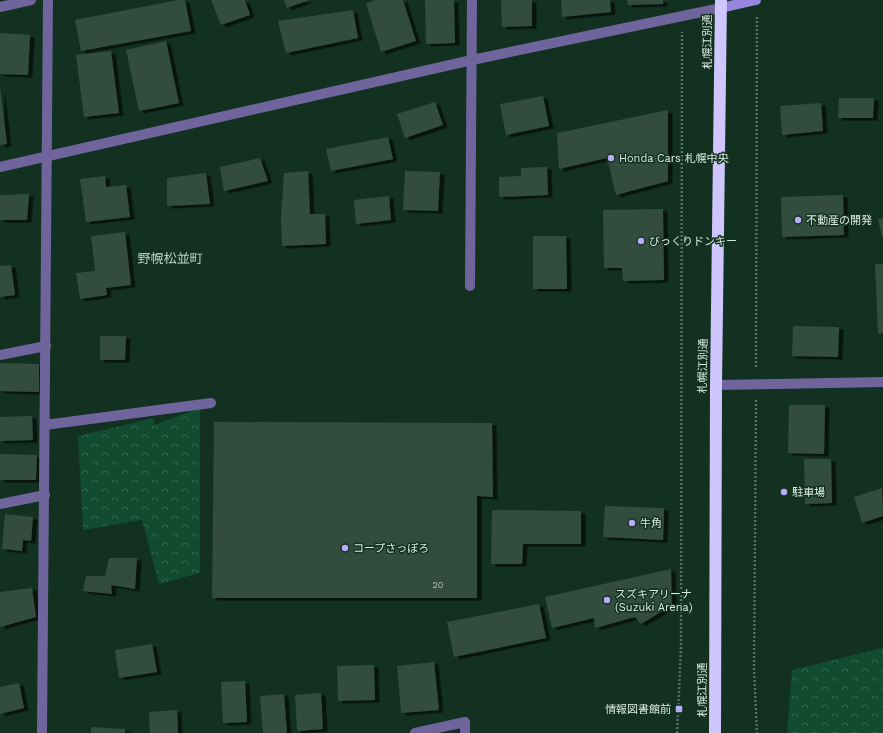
<svg xmlns="http://www.w3.org/2000/svg" width="883" height="733" viewBox="0 0 883 733" font-family="'Work Sans','Noto Sans JP',sans-serif">
<style>
.park{fill:url(#park-crowns)}
.building{fill:#304e3d;filter:url(#shadow)}
.lines{fill:none;stroke-linecap:round;stroke-linejoin:round}
.path{stroke:#567061;stroke-width:2.5;stroke-dasharray:2 2;stroke-linecap:butt}
.street{stroke:#6f659c;stroke-width:10}
.secondary{stroke:#9686dd;stroke-width:10}
.highway{stroke:#cec6fc;stroke-width:12}
.poi-dot{fill:#b8abf7;stroke:#133121;stroke-width:1.5}
.labels{text-anchor:middle;dominant-baseline:central;stroke-width:3;stroke-linejoin:round;paint-order:stroke}
.number-label{font-size:9px;fill:#b0c4b7}
.street-label{font-size:11px;fill:#daebe0;stroke:#133121}
.poi-label{font-size:11px;fill:#daebe0;stroke:#133121;text-anchor:start}
.quarter-label{font-size:13px;fill:#b4d7c2;stroke:#133121}
</style>
<defs>
<pattern id="park-crowns" width="20" height="18" patternUnits="userSpaceOnUse"><rect width="20" height="18" fill="#114c30"/><path d="M2 6a3 3 0 1 1 6 0M12 15a3 3 0 1 1 6 0" fill="none" stroke="#33664e"/></pattern>
<filter id="shadow"><feDropShadow dx="4.5" dy="2.5" stdDeviation="0" flood-color="#0009"/></filter>
</defs>
<rect width="100%" height="100%" fill="#133121"/>
<!-- park -->
<g class="park">
<path d="M200,408V573L159,584L142,520L83,530L78,436L154,418V425Z"/>
<path d="M883,648V733H787L792,670Z"/>
</g>
<!-- building -->
<g class="building">
<path d="M178,0H185L191,31L81,51L75,20Z"/>
<path d="M211,0H245L250,15L221,25Z"/>
<path d="M284,0H309L287,8Z"/>
<path d="M376,0H403L416,41L381,52L366,3Z"/>
<path d="M425,0H454L455,43L426,44Z"/>
<path d="M501,0H532V26L502,27Z"/>
<path d="M561,0H610L611,12L562,17Z"/>
<path d="M627,0H663V4L628,5Z"/>
<path d="M353,10L358,38L286,53L278,21Z"/>
<path d="M0,33L30,35L28,75L0,74Z"/>
<path d="M166,41L179,103L139,111L126,50Z"/>
<path d="M111,51L119,113L84,117L76,55Z"/>
<path d="M0,87L7,144L0,145Z"/>
<path d="M543,96L549,126L506,135L500,104Z"/>
<path d="M839,98H874L873,118H838Z"/>
<path d="M435,102L443,125L405,138L397,114Z"/>
<path d="M821,103L823,131L782,135L780,106Z"/>
<path d="M668,110V181L616,195L607,158L559,169L557,133Z"/>
<path d="M388,137L393,159L331,171L326,149Z"/>
<path d="M260,158L268,181L224,191L220,167Z"/>
<path d="M547,167L548,195L499,197V177L521,176V168Z"/>
<path d="M308,171L310,214H325L326,244L282,246L281,216L284,173Z"/>
<path d="M405,171L440,172L438,211L403,210Z"/>
<path d="M206,173L210,204L167,206V178Z"/>
<path d="M105,176L106,187L126,185L130,217L86,222L80,179Z"/>
<path d="M29,194L27,220H0V195Z"/>
<path d="M843,195L844,235L782,237L781,197Z"/>
<path d="M389,196L391,220L356,224L354,200Z"/>
<path d="M663,209L664,280L623,281L622,268H604L603,210Z"/>
<path d="M883,218V237H882L878,219Z"/>
<path d="M125,232L131,285L106,288L107,295L80,299L76,273L95,271L91,236Z"/>
<path d="M533,236H566L567,289H533Z"/>
<path d="M875,264H883V333L878,334Z"/>
<path d="M11,265L15,295L0,297V266Z"/>
<path d="M793,326L839,327L838,357L792,356Z"/>
<path d="M100,336H126L125,360H100Z"/>
<path d="M0,363L39,364V392L0,391Z"/>
<path d="M789,405H825L824,454L788,453Z"/>
<path d="M32,416L33,440L0,441V417Z"/>
<path d="M214,422L492,423L493,497L477,496V598H212Z"/>
<path d="M0,454L37,455L36,480H0Z"/>
<path d="M804,459H831L832,503L805,504Z"/>
<path d="M882,488L883,516L862,523L854,497Z"/>
<path d="M605,506L664,508L663,540L603,537Z"/>
<path d="M492,510L581,511V544H523L522,564H491Z"/>
<path d="M5,514L33,517L31,541L23,540L22,551L2,549Z"/>
<path d="M109,558H137L135,589L111,585L112,594L83,591L86,576H105Z"/>
<path d="M671,569L672,605L641,624L635,617L595,628L594,618L552,628L545,597Z"/>
<path d="M32,588L36,617L0,627V592Z"/>
<path d="M539,604L546,638L454,657L447,622Z"/>
<path d="M152,644L157,672L119,678L115,650Z"/>
<path d="M434,662L439,710L401,713L397,666Z"/>
<path d="M374,665L375,700L338,701L337,666Z"/>
<path d="M245,681L247,722L223,723L221,682Z"/>
<path d="M19,683L24,708L0,714V687Z"/>
<path d="M321,693L323,729L297,731L295,695Z"/>
<path d="M284,694L287,733H263L260,696Z"/>
<path d="M177,710L178,733H150L149,712Z"/>
<path d="M91,727L125,729V733H91Z"/>
</g>
<g class="lines">
<!-- path -->
<g class="path">
<path d="M756,367L757,16"/>
<path d="M756,400L754,670L757,733"/>
<path d="M677,733L681,648L682,32"/>
</g>
<!-- street -->
<g class="street">
<path d="M0,7L31,0"/>
<path d="M0,167L472,60L721,8"/>
<path d="M470,286L472,0"/>
<path d="M0,355L46,346"/>
<path d="M716,385L883,382"/>
<path d="M45,425L211,403"/>
<path d="M0,504L45,495"/>
<path d="M42,733L48,0"/>
<path d="M415,733L465,722V733"/>
</g>
<!-- secondary -->
<path class="secondary" d="M721,8L756,0"/>
<!-- highway -->
<path class="highway" d="M715,733L716,385L721,0"/>
</g>
<!-- markers -->
<g class="poi-dot">
<circle cx="611" cy="158" r="4"/>
<circle cx="798" cy="220" r="4"/>
<circle cx="641" cy="241" r="4"/>
<circle cx="784" cy="492" r="4"/>
<circle cx="632" cy="523" r="4"/>
<circle cx="345" cy="548" r="4"/>
<circle cx="607" cy="600" r="4"/>
<rect x="675" y="705" width="8" height="8" rx="2"/>
</g>
<g class="labels">
<!-- number labels -->
<g class="number-label">
<text x="438" y="585">20</text>
</g>
<!-- street labels -->
<g class="street-label">
<text transform="translate(707 42) rotate(-90)">札幌江別通</text>
<text transform="translate(703 366) rotate(-89)">札幌江別通</text>
<text transform="translate(702 690) rotate(-90)">札幌江別通</text>
</g>
<!-- poi labels -->
<g class="poi-label">
<text x="619" y="158">Honda Cars 札幌中央</text>
<text x="806" y="220">不動産の開発</text>
<text x="649" y="241">びっくりドンキー</text>
<text x="792" y="492">駐車場</text>
<text x="640" y="523">牛角</text>
<text x="353" y="548">コープさっぽろ</text>
<text x="615" y="594">スズキアリーナ<tspan x="615" dy="13">(Suzuki Arena)</tspan></text>
<text x="671" y="709" text-anchor="end">情報図書館前</text>
</g>
<!-- quarter labels -->
<g class="quarter-label">
<text x="170" y="258">野幌松並町</text>
</g>
</g>
</svg>
